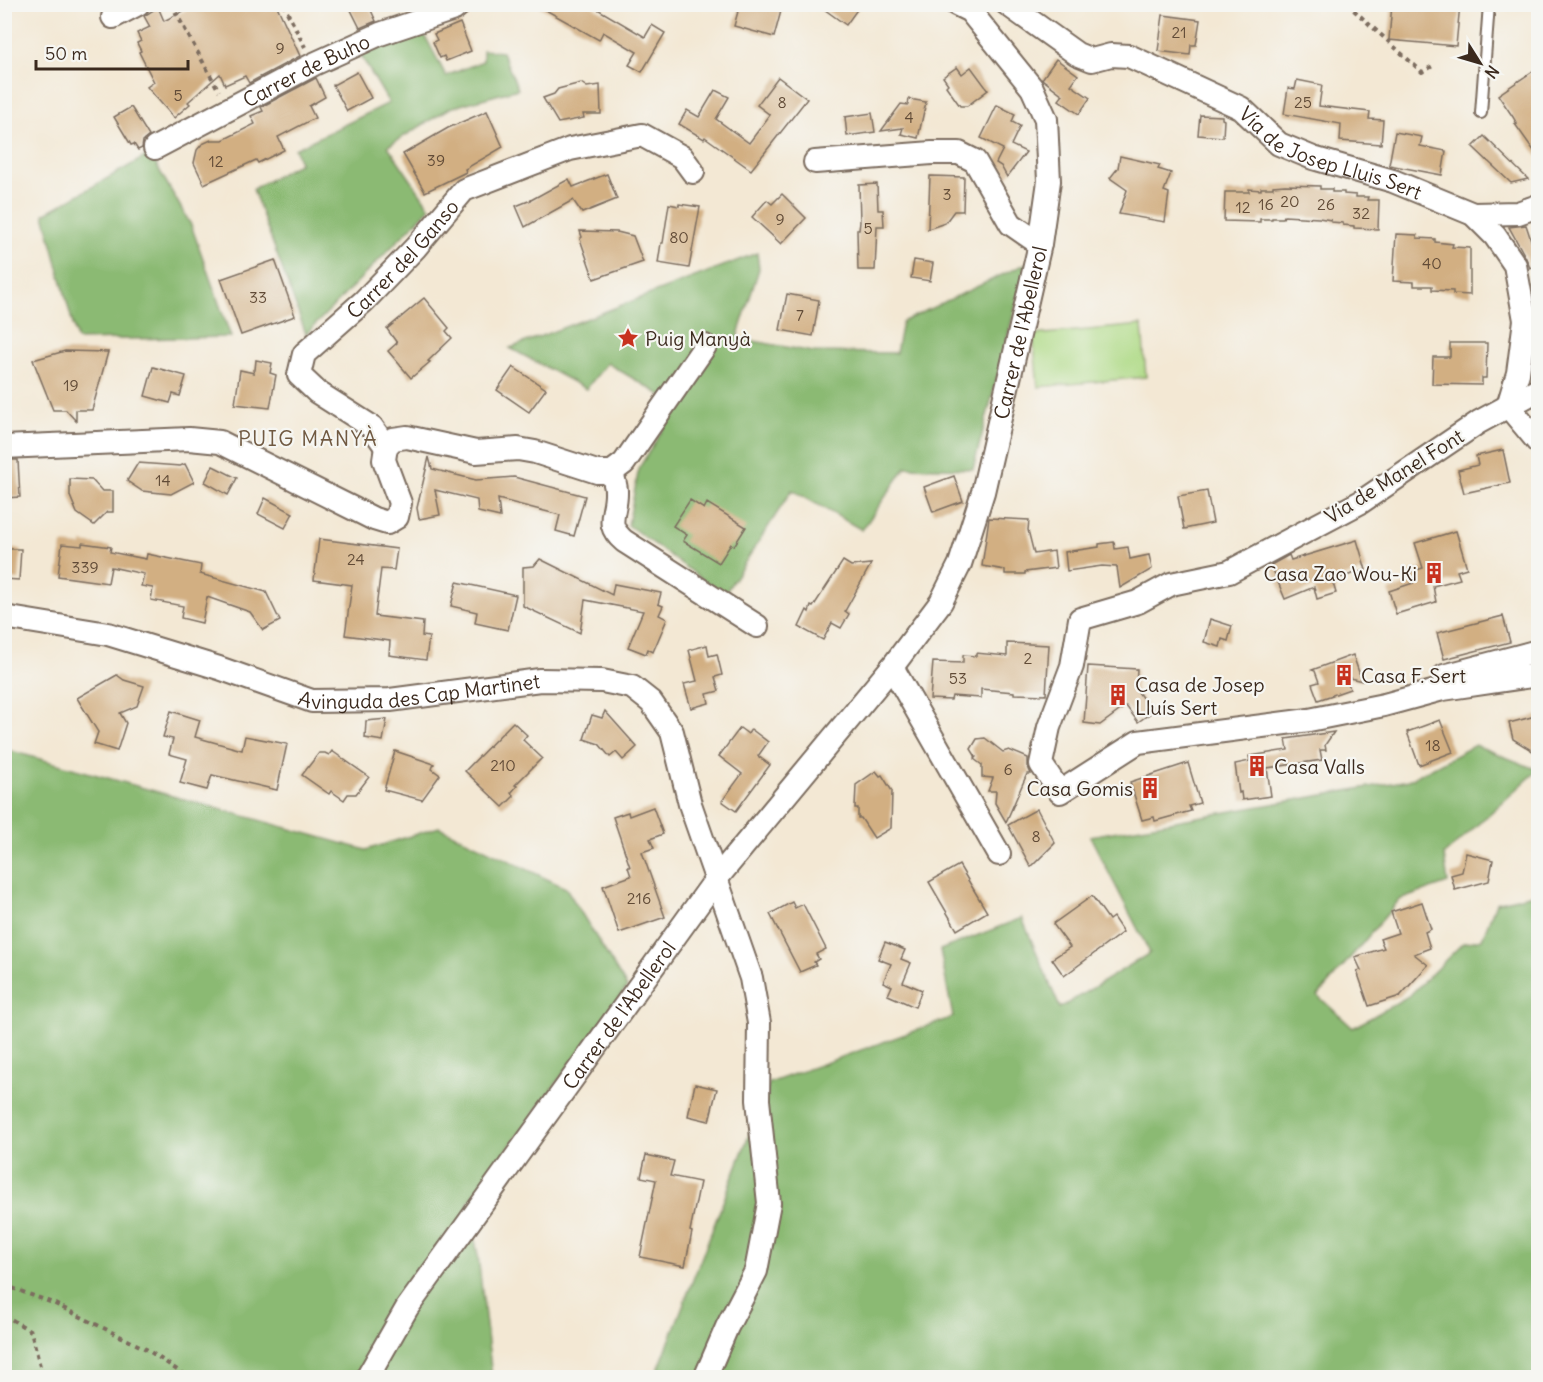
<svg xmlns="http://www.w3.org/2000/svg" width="1543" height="1382" viewBox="0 0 1543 1382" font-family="Delius,sans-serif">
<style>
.green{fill:#afda86;stroke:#758252;stroke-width:1.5}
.forest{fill:#8bba73;stroke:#637248;stroke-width:1.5}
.building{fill:#d2af82}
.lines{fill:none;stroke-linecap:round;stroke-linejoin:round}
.lane-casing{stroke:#7b6c5e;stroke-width:14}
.street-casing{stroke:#7b6c5e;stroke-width:26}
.path{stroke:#7b6c5e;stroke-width:4;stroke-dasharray:4.5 4.5;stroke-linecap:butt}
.lane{stroke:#fff;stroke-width:10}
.street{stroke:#fff;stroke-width:22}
.labels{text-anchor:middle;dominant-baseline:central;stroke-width:4.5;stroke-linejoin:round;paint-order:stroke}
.number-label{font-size:16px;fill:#614b37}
.street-label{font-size:20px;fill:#3b2a1e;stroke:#f6f6f2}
.poi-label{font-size:20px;fill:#3b2a1e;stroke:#f6f6f2;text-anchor:start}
.neighbourhood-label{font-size:21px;letter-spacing:1.5px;fill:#705941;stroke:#f6f6f2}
</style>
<rect width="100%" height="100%" fill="#f6f6f2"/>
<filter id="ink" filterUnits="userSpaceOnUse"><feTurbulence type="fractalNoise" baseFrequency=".0167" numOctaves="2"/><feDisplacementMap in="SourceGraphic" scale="12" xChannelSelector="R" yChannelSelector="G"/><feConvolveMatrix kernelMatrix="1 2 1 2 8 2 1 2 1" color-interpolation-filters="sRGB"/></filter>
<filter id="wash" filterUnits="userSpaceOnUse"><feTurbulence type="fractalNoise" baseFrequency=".008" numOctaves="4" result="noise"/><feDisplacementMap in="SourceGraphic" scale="24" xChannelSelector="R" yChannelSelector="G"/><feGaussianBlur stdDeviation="1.35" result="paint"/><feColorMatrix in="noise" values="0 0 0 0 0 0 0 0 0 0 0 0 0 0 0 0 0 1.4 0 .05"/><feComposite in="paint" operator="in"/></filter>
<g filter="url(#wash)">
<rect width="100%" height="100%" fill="#f3e8d4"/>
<!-- green -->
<path class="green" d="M1142,325L1146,377L1038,387L1033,335Z"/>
<!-- forest -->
<g class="forest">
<path d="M421,28L446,76L483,61V50L502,52L518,89L450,108L388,146L430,208L306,334L253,189L300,163L295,149L389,103L360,54Z"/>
<path d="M150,154L191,225L231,337L77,340L44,214Z"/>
<path d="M757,253L759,269L737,338L813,352L896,353L902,322L1027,263L973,469L906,467L862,530L792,490L724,595L628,525L639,468L678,405L607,363L586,389L510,348Z"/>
<path d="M1475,745L1538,770L1444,855L1448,883L1399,900L1318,996L1353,1028L1410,995L1463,943L1482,939L1496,903L1538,893V1377L655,1378L769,1083L953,1017L940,950L1022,918L1060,1008L1150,953L1090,836L1409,780Z"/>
<path d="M4,749L366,850L439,827L566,888L627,987L468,1203L478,1256L492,1377H5Z"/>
</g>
<g id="blocks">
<!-- building -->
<g class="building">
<path d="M197,4H276L300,56L249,83L245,76L225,85L220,74L188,102L190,104L174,118L147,87L154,82L139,52L141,51L137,43L141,41L137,33L150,27L144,16L158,7L164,21Z"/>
<path d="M348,4H368L376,21L360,28Z"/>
<path d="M535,4H589L645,37L652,25L665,33L642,72L629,65L637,52L603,32L599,40Z"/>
<path d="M740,4H760L781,11L774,37L734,26Z"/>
<path d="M817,4H861L846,25Z"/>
<path d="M1392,4H1460L1456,46L1389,40Z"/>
<path d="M1163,15L1200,20L1196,45H1191L1190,55L1158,51Z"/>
<path d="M460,23L471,51L446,61L444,56L440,58L433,42L437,40L434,34Z"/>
<path d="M1056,59L1078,75L1071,85L1090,98L1079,114L1059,100L1063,95L1042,79Z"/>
<path d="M957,67L962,74L971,67L988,90L967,106H960L946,86L948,84L943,77Z"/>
<path d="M1539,67V158L1515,124H1517L1513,117L1498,95Z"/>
<path d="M357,72L371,98L347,111L333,85Z"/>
<path d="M778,77L807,99L751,170L705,137L704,139L679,124L687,110L699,117L715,90L729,97L716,119L749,143L770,115L757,105Z"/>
<path d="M316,78L325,97L309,106L315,118L278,137L284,150L258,163L256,160L204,184L194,163L197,150L202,144L211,140H223L255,124L251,116L263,111L261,107Z"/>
<path d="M1297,80L1322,85L1319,106L1370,112L1369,119L1383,120L1381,144L1340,141L1341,124L1284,114L1288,88L1295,89Z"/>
<path d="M581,83L587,87L600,85L601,114H583L584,118L558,123L543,98L554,94L558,89Z"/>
<path d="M909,99L926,102L918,138L901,134L903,128L881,131L901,104L908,105Z"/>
<path d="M997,105L1015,114L1012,122L1020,126L1011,145L1026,152L1007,177L1001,166L996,163L1003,149L981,138Z"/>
<path d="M131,107L149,136L143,141L142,148L138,150L134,144L131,145L114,117Z"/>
<path d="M487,111L503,147L465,169L466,172L425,192L403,154L448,128Z"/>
<path d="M872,113L875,132L847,136L845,117Z"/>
<path d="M1200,115L1222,116V119L1224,120L1223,137L1198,135Z"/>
<path d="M1395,132L1422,137L1420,146L1446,151L1442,175L1389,165Z"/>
<path d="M1484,136L1528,179L1511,183L1473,147Z"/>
<path d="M1120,156L1160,165L1158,169L1171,173L1164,191L1169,193L1165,222L1119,214L1127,190L1110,178L1118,168Z"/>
<path d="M607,174L617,199L582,213L573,200L525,227L516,206L531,200L569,179L573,187Z"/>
<path d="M930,176L964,177L963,211H954L945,223L928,229Z"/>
<path d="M877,184L878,210H883L884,226H877L875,270H858L857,230H859L860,222L859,185Z"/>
<path d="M1285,185L1320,186V189H1332V192H1344V194L1356,195V197H1368L1367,200H1379L1378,229L1354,228V226L1343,225V223L1331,222V220L1319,218L1284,216L1283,218H1272V219H1260V222L1224,221L1225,192H1249V189L1261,190V188H1273V186Z"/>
<path d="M782,194L806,218L781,244L752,217L767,200L772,204Z"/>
<path d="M669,204L679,206V204L700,207L689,268L658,263L661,243H663Z"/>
<path d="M1526,225L1539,264L1530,268L1526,258L1509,227Z"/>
<path d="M580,231L617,232L633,236L643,262L594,279L580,239L582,237Z"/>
<path d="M1396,234L1417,235V238L1435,239V242L1453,244L1452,247L1470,248V295L1453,294V291L1432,290V286H1414V282L1393,281Z"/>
<path d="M275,260L295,316L241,335L221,279Z"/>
<path d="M914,260L933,263L930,281L911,278Z"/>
<path d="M787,294L819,300L813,336L780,330Z"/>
<path d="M424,298L449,328L446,331L452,338L428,361L430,362L411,378L388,351L397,343L387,329Z"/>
<path d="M1450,343H1487L1486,378H1482V385L1432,384L1433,357H1450Z"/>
<path d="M65,351L108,352L92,410H76V421L66,410H53L33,360Z"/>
<path d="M256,360L272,363L270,373L276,375L270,408L235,404L240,370L254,373L253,370H255Z"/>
<path d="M153,367L186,376L180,396L173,394L170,403L145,396Z"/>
<path d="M513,367L546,389L529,412L497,390Z"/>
<path d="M1503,450L1510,483L1464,493L1458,470L1478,465L1476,456Z"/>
<path d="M429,457L432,469L476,480L514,477L585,496L574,536L556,531L560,515L498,499L500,517L478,512L477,500L435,490L440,515L419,519L417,508Z"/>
<path d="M4,460H18L20,497L4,498Z"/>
<path d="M138,463L180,466L185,464L194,482L171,494L142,491L127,481Z"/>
<path d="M213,466L237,478L228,495L205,482Z"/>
<path d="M954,476L963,501L933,512L924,487Z"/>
<path d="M70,479L92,480L102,491H113V512H107L94,525L77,513L70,496Z"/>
<path d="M1207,491L1213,523L1184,529L1178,496Z"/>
<path d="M265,498L293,513L285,528L258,514Z"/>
<path d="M690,500L704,509L707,503L746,527L734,546L731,544L719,563L683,541L687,535L673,526Z"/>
<path d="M989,518L1029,520L1028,530L1034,554L1054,551L1056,568L1025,572V574H1005V570L982,566Z"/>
<path d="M1456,531L1467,568L1457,571L1460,579L1433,586L1436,602L1396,614L1389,591L1413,583L1410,572L1423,568L1415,543Z"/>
<path d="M319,539L397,549L394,570L381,569L375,616L423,622L422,636L429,637L426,660L389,655L390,641L345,635L352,585L314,580Z"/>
<path d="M1357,540L1366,570L1332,580L1336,593L1317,599L1314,587L1285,599L1271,565L1289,555L1291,560Z"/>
<path d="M1114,542L1115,549L1128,547L1130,559L1149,555L1152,569L1120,588L1117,567L1102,566L1067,571L1065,552L1099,547V544Z"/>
<path d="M82,543L111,547L110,552L146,559L147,554L201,565L200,574L266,592L280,621L263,630L250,612L207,597L202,623L181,618L183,606L151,600L153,588L141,586L144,574L111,567L108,583L58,576L62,544L82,546Z"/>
<path d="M4,549H21L19,580L4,579Z"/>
<path d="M540,559L612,595L614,584L661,593L658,604L663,606L659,615L667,619L653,652L648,649L646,654L628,647L643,611L585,600L580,633L523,606V567L534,566Z"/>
<path d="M843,561L851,566L871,564L845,611L849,614L841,628L832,623L823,640L799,627L807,610L809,612L811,606L813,607Z"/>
<path d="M457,582L516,595L508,630L475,623L477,612L451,606Z"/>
<path d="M1503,616L1510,642L1444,659L1437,633Z"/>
<path d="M1210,619L1232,626L1228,641L1222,639L1220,647L1204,642Z"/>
<path d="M1007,643L1049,645L1046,695L1014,694V692L981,689V698L952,696L951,700L930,699L933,662L963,663V655L976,656V653L1007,656Z"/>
<path d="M707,645L709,656L717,654L722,675L715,677L719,691L707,694L709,703L691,708L684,684L697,681L689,650Z"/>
<path d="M1353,655L1362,681L1346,677L1350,689L1318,700L1312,684L1319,682L1315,671L1312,670Z"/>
<path d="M1088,666L1137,669L1136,689L1152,712L1138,722L1126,706L1100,725L1084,723Z"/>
<path d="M117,675L124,680L144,686L137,706L120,713L126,723L117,751L94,744L98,732L77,698Z"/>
<path d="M171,711L200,720L195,737L242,750L245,736L287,744L277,790L212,775L207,790L180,783L187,759L169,754L173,739L163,737Z"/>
<path d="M605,711L637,747L623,760L616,752L610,757L599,744L584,739L592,715L602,718Z"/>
<path d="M1539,715V755L1513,739L1509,723Z"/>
<path d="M387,719L383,741L365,738L366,721Z"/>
<path d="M1440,720L1453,752L1419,765L1407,732Z"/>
<path d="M513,722L527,735L523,740L542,758L515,785L517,786L511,793L514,796L503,807L465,771Z"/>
<path d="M740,728L748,734L751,729L768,742L758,756L770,765L736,811L722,801L742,774L719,756Z"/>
<path d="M1334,732L1325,745L1326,750H1320L1322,760L1267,768L1271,796L1242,800L1241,792L1239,793L1235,764L1250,761L1249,756L1288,750L1286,739Z"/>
<path d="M985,738L1003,752L1009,750L1028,758V767L1031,774H1027L1006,822L995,803L996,791H988L993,778L982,777V765L974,759L976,757L971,749L977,739Z"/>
<path d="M332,751L369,777L356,794H348L344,800L331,791L329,794L302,775L319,753H325L329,755Z"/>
<path d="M395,751L434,764L432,769L440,775L422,800L384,790Z"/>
<path d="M1188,763L1200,803L1189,806L1191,811L1155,821L1154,817L1142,820L1130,782Z"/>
<path d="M876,771L880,776L882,775L892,791L891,828L874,838L861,818H858V808H855L856,785Z"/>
<path d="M653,807L663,834L650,839L654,848L642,852L665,917L619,933L603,886L631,876L628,867H630L613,817L628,812L629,816Z"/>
<path d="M1037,809L1055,843L1031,867L1008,825Z"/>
<path d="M1466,853L1493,860L1489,881L1455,890L1451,875L1462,872Z"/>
<path d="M959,865L987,912L957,930L929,882Z"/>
<path d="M1092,896L1109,920L1113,917L1123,932L1064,976L1052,959L1070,947L1053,924Z"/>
<path d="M792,902L795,908L803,904L826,949L816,954L819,959L814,962L816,965L800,972L770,914Z"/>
<path d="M1422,902L1431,929L1425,932L1430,948L1414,954L1428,965L1400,996L1369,1006L1357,971L1361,970L1355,957L1384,948L1380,939L1398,933L1391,912Z"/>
<path d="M885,942L905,950L901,959L911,963L903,982L922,990L915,1007L888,995L892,986L883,982L891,964L878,959Z"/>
<path d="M695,1084L717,1089L709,1121L688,1116Z"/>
<path d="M646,1155L674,1161L670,1176L700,1182L690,1231L692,1232L685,1266L640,1257L656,1180L641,1177Z"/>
</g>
</g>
</g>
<g filter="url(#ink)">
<use href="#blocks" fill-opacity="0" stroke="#7b6c5e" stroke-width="1.5"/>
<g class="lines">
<defs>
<path id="lane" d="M1481,113L1489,4"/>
<g id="street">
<path id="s1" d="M1007,4L1077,54L1092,60L1111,55L1129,56L1241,108L1279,144L1313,158L1393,181L1473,214L1495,236L1515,265L1525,320L1518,373L1508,406L1538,442"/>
<path d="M113,17L138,4"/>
<path id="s2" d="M155,148L314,64L380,34L454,9L460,4"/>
<path d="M815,162L932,153H959L975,161L1011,224L1040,244"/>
<path d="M1473,214L1518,213L1538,206"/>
<path d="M1538,390L1479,422L1361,502L1229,572L1171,584L1138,602L1080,619L1072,666L1049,727L1041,764L1060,792L1138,742L1309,720L1384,705L1443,689L1538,675"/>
<path d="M4,447L189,439L220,442L374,519L387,523L397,517L400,503L384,460L386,447L393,439L407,437L476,452L518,449L535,452L597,472H612C613,478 616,485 616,491C617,514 603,523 624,541L757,626"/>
<path id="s3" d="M386,447L372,427L317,392L299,375L304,354L364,301L416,247L464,190L570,149L642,135L682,157L693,172"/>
<path d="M612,472L624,463L705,346"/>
<path id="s4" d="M4,617L108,634L219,668L312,701L390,700L540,680L602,681L632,687L651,702L672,732L690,804L751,978L759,1023L758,1100L769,1203L756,1271L727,1327L705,1378"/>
<path d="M892,667L999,854"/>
<path d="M1444,676L1538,651"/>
<path id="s5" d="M367,1378L407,1308L717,878L892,667L941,602L960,564L983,492L1040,244L1049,181L1046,119L1032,88L970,11L956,4"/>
</g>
</defs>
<!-- lane casing -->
<use href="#lane" class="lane-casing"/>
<!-- street casing -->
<use href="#street" class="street-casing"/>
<!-- path -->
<g class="path">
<path d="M171,4L219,91"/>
<path d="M283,4L305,47"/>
<path d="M1347,4L1422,72L1433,66"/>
<path d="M4,1285L53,1303L146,1349L189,1378"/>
<path d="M4,1315L31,1331L43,1378"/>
</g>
<!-- lane -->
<use href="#lane" class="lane"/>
<!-- street -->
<use href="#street" class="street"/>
</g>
</g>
<!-- icons -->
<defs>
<symbol id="sight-bare" viewBox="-9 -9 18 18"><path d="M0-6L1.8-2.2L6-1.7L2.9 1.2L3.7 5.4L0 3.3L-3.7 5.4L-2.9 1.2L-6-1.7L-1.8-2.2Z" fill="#c8321e" stroke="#f6f6f2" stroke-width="2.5" paint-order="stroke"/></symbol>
<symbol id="building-bare" viewBox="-9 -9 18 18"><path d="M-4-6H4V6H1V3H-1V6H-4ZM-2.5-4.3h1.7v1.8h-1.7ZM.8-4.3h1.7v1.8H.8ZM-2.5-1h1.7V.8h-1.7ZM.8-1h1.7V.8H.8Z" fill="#c8321e" stroke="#f6f6f2" stroke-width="2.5" paint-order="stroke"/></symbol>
</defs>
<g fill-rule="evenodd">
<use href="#sight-bare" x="613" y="323" width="30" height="30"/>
<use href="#building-bare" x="1419" y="558" width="30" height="30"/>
<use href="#building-bare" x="1329" y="660" width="30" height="30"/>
<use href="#building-bare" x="1103" y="680" width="30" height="30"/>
<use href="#building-bare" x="1242" y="751" width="30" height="30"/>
<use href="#building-bare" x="1135" y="773" width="30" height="30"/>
</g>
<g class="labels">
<!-- number labels -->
<g class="number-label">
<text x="1179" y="32">21</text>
<text x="280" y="48">9</text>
<text x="178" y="95">5</text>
<text x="782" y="102">8</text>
<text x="1303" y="102">25</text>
<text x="909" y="117">4</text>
<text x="436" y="160">39</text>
<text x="216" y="161">12</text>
<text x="947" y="194">3</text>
<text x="1290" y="201">20</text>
<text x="1266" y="204">16</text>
<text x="1326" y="204">26</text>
<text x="1243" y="207">12</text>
<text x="1361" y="213">32</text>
<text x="780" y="219">9</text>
<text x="868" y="228">5</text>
<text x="679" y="237">80</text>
<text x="1432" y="263">40</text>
<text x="258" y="297">33</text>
<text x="800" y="315">7</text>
<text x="71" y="385">19</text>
<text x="163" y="480">14</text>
<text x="356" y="559">24</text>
<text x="85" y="567">339</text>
<text x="1028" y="658">2</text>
<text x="958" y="678">53</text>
<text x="1433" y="745">18</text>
<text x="503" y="765">210</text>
<text x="1008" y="769">6</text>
<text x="1036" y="836">8</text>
<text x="639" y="898">216</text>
</g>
<!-- street labels -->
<g class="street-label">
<text stroke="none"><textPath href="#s2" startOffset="170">Carrer de Buho</textPath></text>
<text stroke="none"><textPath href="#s1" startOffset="366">Vía de Josep Lluis Sert</textPath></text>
<text stroke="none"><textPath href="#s3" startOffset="273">Carrer del Ganso</textPath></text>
<text stroke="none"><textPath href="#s5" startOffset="1248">Carrer de l'Abellerol</textPath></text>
<text transform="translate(1394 476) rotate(-32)">Vía de Manel Font</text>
<text stroke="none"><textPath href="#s4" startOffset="428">Avinguda des Cap Martinet</textPath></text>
<text stroke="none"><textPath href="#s5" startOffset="442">Carrer de l'Abellerol</textPath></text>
</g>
<!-- poi labels -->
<g class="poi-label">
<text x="645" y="338">Puig Manyà</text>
<text x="1417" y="573" text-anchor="end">Casa Zao Wou-Ki</text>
<text x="1361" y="675">Casa F. Sert</text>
<text x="1135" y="684">Casa de Josep<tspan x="1135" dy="23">Lluís Sert</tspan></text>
<text x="1274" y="766">Casa Valls</text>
<text x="1133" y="788" text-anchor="end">Casa Gomis</text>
</g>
<!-- neighbourhood labels -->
<g class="neighbourhood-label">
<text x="308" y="438">PUIG MANYÀ</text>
</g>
</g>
<!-- margin -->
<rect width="1543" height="1382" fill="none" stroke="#f6f6f2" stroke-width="24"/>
<!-- north arrow -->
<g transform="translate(1480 63) rotate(127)" stroke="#f6f6f2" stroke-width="4.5" paint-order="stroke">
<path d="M0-4.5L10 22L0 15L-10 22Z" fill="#3b2a1e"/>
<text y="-9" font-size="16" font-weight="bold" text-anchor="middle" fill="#3b2a1e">N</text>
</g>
<!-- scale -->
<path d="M36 60v9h152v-9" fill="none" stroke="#3b2a1e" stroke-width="3"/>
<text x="45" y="60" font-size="18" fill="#3b2a1e" stroke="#f6f6f2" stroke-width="4.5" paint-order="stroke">50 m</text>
</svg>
